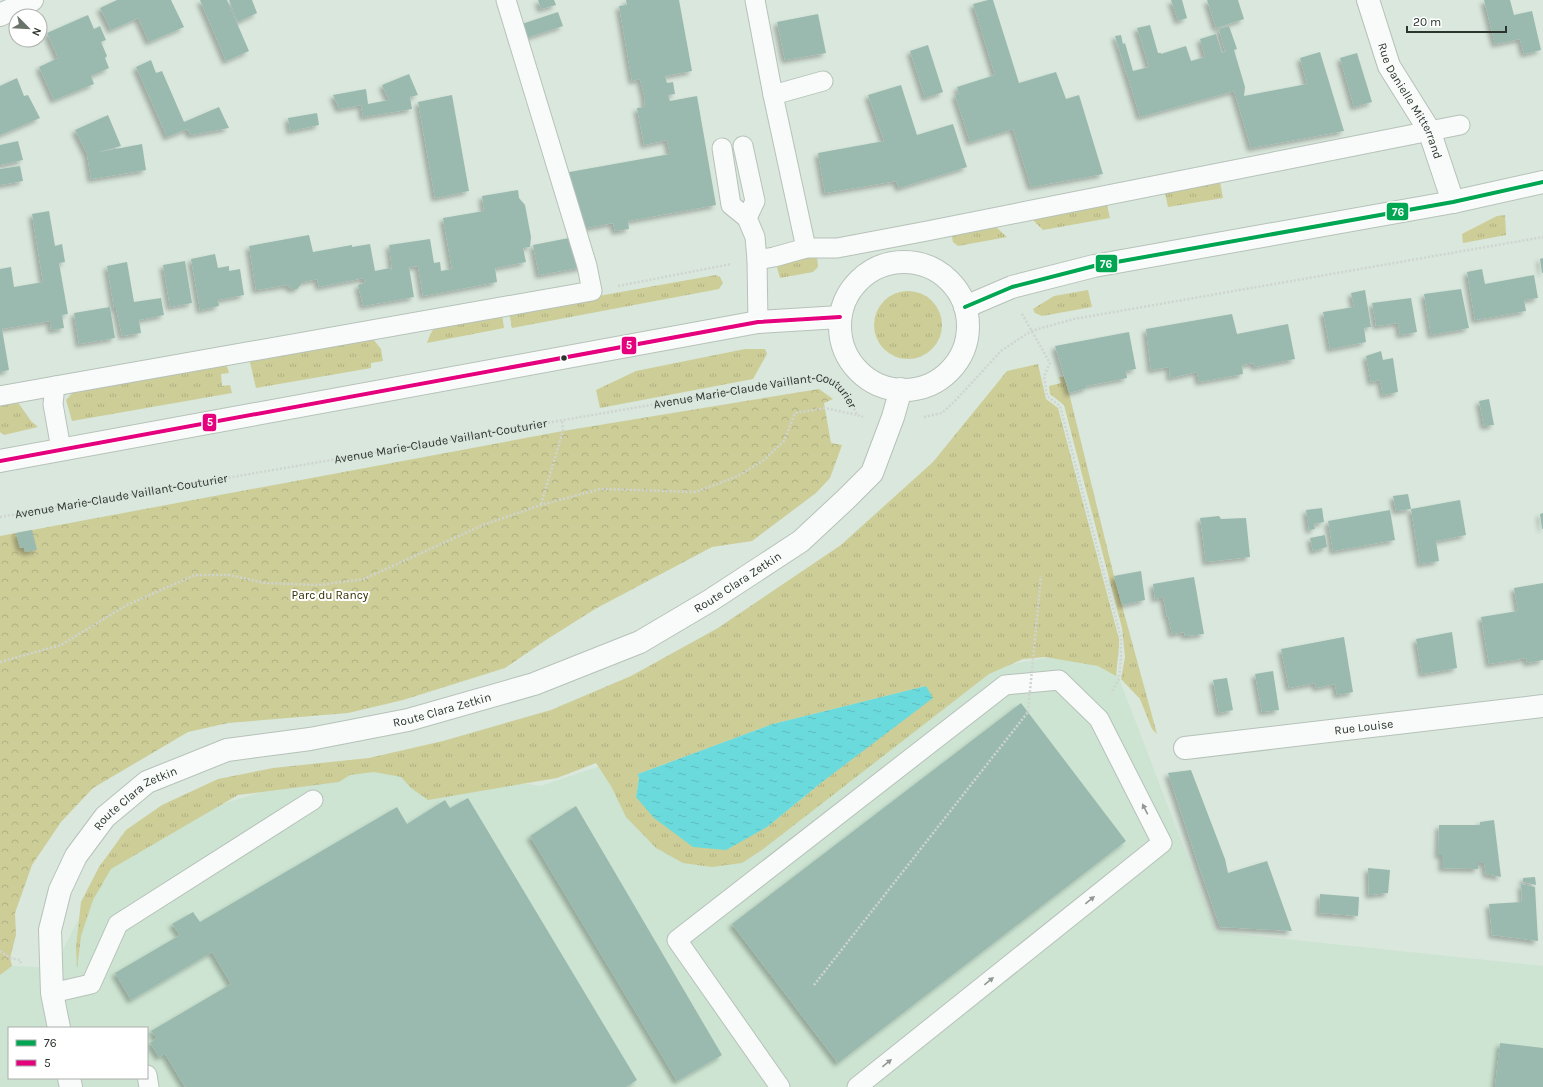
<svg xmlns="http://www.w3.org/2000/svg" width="1543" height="1087" viewBox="0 0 1543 1087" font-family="Karla,sans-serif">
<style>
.built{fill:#cce4d1;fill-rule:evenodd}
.grass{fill:url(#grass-tufts);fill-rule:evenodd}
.forest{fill:url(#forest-crowns)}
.water{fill:url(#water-ripples)}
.building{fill:#9abab0;filter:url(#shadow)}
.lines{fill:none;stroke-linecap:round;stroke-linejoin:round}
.lane-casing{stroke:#b6c2b9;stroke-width:21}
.street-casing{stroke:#b6c2b9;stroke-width:24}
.primary-casing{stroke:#b6c2b9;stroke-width:24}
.path{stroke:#d0d4d1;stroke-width:2.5;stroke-dasharray:2 2;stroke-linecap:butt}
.lane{stroke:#f9fbfa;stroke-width:19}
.street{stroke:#f9fbfa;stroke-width:22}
.primary{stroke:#f9fbfa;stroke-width:22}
.path-bridge{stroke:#d0d4d1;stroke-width:2.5;stroke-dasharray:2 2;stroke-linecap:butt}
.bus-1-casing{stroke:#fff;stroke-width:7}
.bus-2-casing{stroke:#fff;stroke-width:7}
.bus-1{stroke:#00a651;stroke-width:4}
.bus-2{stroke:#e5007d;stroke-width:4}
.oneway{fill:#929894}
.bus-dot{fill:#2b352d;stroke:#fff;stroke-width:1.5}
.labels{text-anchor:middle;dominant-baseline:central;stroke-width:4;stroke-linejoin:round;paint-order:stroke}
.street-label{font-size:12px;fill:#2b352d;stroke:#fff}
.park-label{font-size:12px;fill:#332e01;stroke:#fff}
.line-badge{stroke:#fff;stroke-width:1.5}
.badge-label{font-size:11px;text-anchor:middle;font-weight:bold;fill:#fff}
</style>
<defs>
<pattern id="grass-tufts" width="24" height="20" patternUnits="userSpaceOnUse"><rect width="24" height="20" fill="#cdcd98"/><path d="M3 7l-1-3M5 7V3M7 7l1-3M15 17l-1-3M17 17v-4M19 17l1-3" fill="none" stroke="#b0b183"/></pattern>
<pattern id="forest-crowns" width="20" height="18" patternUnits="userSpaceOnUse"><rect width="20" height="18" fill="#cdcd98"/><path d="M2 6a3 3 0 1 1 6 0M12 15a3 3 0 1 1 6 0" fill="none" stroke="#b0b183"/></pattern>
<pattern id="water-ripples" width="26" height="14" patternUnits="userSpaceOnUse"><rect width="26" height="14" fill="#6bdadc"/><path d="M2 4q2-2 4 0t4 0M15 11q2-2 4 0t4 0" fill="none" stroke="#5dbcbd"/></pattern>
<filter id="shadow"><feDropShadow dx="-3.5" dy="3.5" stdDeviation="2" flood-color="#0004"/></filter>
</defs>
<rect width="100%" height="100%" fill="#d9e7dc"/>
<!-- built -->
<path class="built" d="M1107,647L1216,932L1543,966V1087H0V973L12,966L54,968L121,835L363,761L541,786L773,708ZM9,1028H147V1078H9Z"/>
<!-- grass -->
<g class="grass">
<path d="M1220,182L1223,198L1168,207L1165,193Z"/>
<path d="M1107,205L1110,218L1043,230L1030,217Z"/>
<path d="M1505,215L1506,235L1463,243L1462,234L1497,216Z"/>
<path d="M990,225L996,227L1007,237L958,246L953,242L951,232Z"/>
<path d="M817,256L818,267L813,272L780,278L776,264Z"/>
<path d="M716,275L720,277L723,283L719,289L512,328L509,312Z"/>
<path d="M1088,290L1092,307L1042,316L1035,313L1033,309L1054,296Z"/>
<circle cx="908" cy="325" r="34"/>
<path d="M502,314L504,328L427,343C429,338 430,333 434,329C445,319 486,317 502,314Z"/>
<path d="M373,339L381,349L383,361L371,363V368L256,388L249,358Z"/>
<path d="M745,349H765L767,354L753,379L600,408L596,390L636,371Z"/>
<path d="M226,363L229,373L221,374L222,386L230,385L232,393L72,421L66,400L74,391Z"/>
<path d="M1038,364L1046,399L1058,408L1119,639V647L1116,676L1098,666L1045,657L1023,659L989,674L762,850L742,863L712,867L683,863L656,848L626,817L611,786L596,763L557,778L428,800L411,788L401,777L374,772L350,775L339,782L238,795L111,869L93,900L81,936L77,969L76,947L81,902L99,867L126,830L162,805L218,779L273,768L369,758L443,741L551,710L631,676L718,628L841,545L933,462L1007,371ZM926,686L822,782L767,827L636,797L639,779L638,774L773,724Z"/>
<path d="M1059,377H1064L1069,393L1114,576L1157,734L1152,729L1140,699L1121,679L1125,657L1122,628L1064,405L1050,394L1049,386L1061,383Z"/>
<path d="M17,401L31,421L38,427L4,435L0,432V404Z"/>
</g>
<!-- forest -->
<path class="forest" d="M819,389L833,399L824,403L831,443L842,445L830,478L816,493L752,541L712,547L595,609L546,640L505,668L403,700L348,713L228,723L188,732L93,788L61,822L32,865L15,913L16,935L10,958L12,966L0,975V536L563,431Z"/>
<!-- water -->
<path class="water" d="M926,686L933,698L822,782L767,827L726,850L693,847L654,818L636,797L639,779L638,774L773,724Z"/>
<!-- building -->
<g class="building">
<path d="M117,0H171L184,27L149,42L138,18L111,30L100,8Z"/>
<path d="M200,0H227L249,51L226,61Z"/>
<path d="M229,0H252L257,13L238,22Z"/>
<path d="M538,0H554L556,5L541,9Z"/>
<path d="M626,0H679L692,71L665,76L667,83L673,82L675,94L668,95L670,101L697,96L716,205L628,221L629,229L615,231L613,223L581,229L564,173L670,154L667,140L644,145L637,108L645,107L644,95L640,79L632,81L619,6L627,5Z"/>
<path d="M988,0H993L1019,83L1056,72L1066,99L1079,95L1103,174L1031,187L1013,129L970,142L955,95L959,94L957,87L995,75L973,4Z"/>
<path d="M1171,0H1182L1187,18L1178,21Z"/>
<path d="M1207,0H1238L1244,19L1216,28Z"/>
<path d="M1484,0H1510L1514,15L1532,11L1541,50L1524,54L1520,39L1495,44Z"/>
<path d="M558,12L563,26L523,39L519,25Z"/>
<path d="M818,14L826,53L785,60L777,22Z"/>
<path d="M88,15L94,29L100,26L106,40L101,42L107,56L105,58L109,68L91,76L94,84L54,100L39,67L58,58L47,33Z"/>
<path d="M1150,25L1158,53H1161V54L1186,46L1191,61L1205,57L1200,39L1216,34L1222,53L1225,52L1219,29L1229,26L1237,49L1234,50L1245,87L1244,96L1307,84L1300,58L1320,52L1344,131L1251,148L1234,91L1140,117L1115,36L1121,35L1123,44L1125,43L1133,71L1149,67L1137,28Z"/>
<path d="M928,45L943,92L925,98L910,51Z"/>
<path d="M1357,53L1372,102L1354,107L1340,58Z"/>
<path d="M151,60L156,73L162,71L184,122L219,107L229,128L191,135L187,129L167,137L136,67Z"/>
<path d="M409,74L418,95L410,97L412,109L363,117L361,105L339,109L333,95L366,89L368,104L389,100L382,85Z"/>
<path d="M17,78L24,96L28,95L40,118L0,135V86Z"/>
<path d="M901,85L917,135L953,124L967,167L899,188L896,181L825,193L818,153L884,141L868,95Z"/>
<path d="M452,95L469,191L435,198L418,102Z"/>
<path d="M317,113L319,125L290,131L288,118Z"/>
<path d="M108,115L121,146L94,153L142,144L146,170L91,179L87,154L75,130Z"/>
<path d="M18,141L23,160L0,165V145Z"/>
<path d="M20,166L23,181L0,185V169Z"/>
<path d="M518,190L519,198L525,205L531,237L530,247L523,248L526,262L495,268L497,282L423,296L418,266L409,267L414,297L363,306L358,285L365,283L364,278L319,287L317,279L303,282L297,289H292L287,285L256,290L249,246L309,235L313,252L352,245V247L370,244L375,271L390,268L391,270L392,269L389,245L430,239L434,263L440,262L441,271L452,269L443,218L484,211L482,196Z"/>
<path d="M49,211L55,246L62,244L65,262L59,263L68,314L62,315L64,328L51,330L50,321L2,329L9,370L0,372V269L11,267L14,287L43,282L32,214Z"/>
<path d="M574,237L583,267L539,275L533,245Z"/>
<path d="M215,254L218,268L229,266V271L240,269L244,295L218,300L219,306L200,310L191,259Z"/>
<path d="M1543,258V273H1542L1540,259Z"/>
<path d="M185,261L192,303L170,307L163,265Z"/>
<path d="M127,262L134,302L161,298L164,315L139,320L141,333L122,336L116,308H114L107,266Z"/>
<path d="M1482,269L1485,284L1534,275L1538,298L1524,300L1526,311L1475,320L1467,272Z"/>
<path d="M1461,289L1469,328L1431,335L1424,294Z"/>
<path d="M1365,290L1371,327L1364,328L1366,342L1330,349L1323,312L1354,307L1351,293Z"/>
<path d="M1411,298L1417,332L1400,335L1398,323L1376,326L1372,303Z"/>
<path d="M110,307L115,338L79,344L74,313Z"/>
<path d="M1232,314L1237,334L1288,324L1295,359L1255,367L1253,363L1242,365L1243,374L1199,382L1197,372L1170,378L1169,367L1151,370L1146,329Z"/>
<path d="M1129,332L1136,369L1126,371L1127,378L1086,386L1087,388L1069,393L1055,346Z"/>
<path d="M1381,351L1383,360L1393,358L1398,392L1383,395L1380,380L1371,382L1366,356Z"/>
<path d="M1489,399L1494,425L1484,426L1479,401Z"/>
<path d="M1408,494L1411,509L1460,500L1466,535L1436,541L1439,561L1420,564L1411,509L1396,511L1393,496Z"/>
<path d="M1322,508L1324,522L1314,524L1315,529L1309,530L1306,510Z"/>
<path d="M1390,510L1395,540L1333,551L1328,521Z"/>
<path d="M1543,513V529H1542L1540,514Z"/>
<path d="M1219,516L1221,519L1246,518L1250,557L1206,562L1200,518Z"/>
<path d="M32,530L37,550L25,552L24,548H20L16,533Z"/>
<path d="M1325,535L1327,547L1313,551L1310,538Z"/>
<path d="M1141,571L1145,600L1122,605L1114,576Z"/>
<path d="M1194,577L1204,634L1185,636L1184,632L1172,634L1168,616L1167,617L1163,597L1155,599L1153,584Z"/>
<path d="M1543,583V660L1527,663L1526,658L1489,664L1481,617L1518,611L1514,588Z"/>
<path d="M1452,632L1457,668L1422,674L1416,639Z"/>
<path d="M1344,637L1353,692L1337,695L1335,684L1316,688L1315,683L1289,688L1281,649Z"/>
<path d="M1273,671L1279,710L1262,712L1255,674Z"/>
<path d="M1227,678L1233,710L1219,713L1213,680Z"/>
<path d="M1021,703L1126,841L838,1063L732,924Z"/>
<path d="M1191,770L1225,859L1228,873L1267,861L1292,931L1220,927L1199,867L1168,773Z"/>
<path d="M468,798L637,1080L626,1087H185L165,1054L159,1057L150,1043L157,1038L151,1031L231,984L212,952L131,1000L115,973L180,935L172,924L193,912L200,922L397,807L407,824L445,800L450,808Z"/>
<path d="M576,806L722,1055L677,1081L530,836Z"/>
<path d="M1494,820L1501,877L1486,874L1484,863H1478V869L1442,868V855H1438L1439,825H1480V822Z"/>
<path d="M1368,868L1390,870L1388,893L1369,895Z"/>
<path d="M1535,877L1536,885L1523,882V878Z"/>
<path d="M1521,884L1535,887L1538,941L1492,935L1489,904L1522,902Z"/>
<path d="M1320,894L1359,897L1358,916L1319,913Z"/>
<path d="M1500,1043L1543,1048V1087H1495Z"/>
</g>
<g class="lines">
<defs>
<g id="lane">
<path d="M755,0L773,95L806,248"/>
<path d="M773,95L823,81"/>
<path d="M743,146L755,201L747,218L755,237L757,260L758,322"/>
<path d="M722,148L731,205L747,218"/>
<path d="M757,260L774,257L806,248H837L927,231L1460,125"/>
<path d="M0,396L55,386"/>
<path d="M61,449L53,404L55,386L592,291L587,266L506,0"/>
<path d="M52,993L91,984L118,924L313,800"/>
<path d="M147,1075L149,1087"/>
<path d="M780,1087L677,940L1005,685L1059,680L1099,719L1162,843L857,1087"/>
</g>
<g id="street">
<path id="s2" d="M1368,0L1389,66L1429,130L1453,202"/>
<path d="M0,15L32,0"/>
<path id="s3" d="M1185,748L1543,706"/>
<path id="s4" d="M59,1028L52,993L50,930L60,890L76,856L105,817L147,782L227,750L310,739L408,720L534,684L640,642L711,600L801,541L846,499L872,473L893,417L901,389"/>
<path d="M69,1078L71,1087"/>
</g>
<g id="primary">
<circle cx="904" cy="326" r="64"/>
<path d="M965,307L1012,287L1094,266L1453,202L1543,182"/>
<path d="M0,461L758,322L840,317"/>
</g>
</defs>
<!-- lane casing -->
<use href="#lane" class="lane-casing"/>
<!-- street casing -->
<use href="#street" class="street-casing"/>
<!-- primary casing -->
<use href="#primary" class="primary-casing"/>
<!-- path -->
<g class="path">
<path d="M618,286L731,264"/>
<path d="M1022,314L1050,363L1044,376L1047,396L1060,406L1121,638V658L1119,679L1111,693"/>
<path d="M924,417L942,413L955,401L1001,351L1031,331L1074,319L1543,237"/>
<path d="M541,504L563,431L562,420"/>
<path id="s1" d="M0,517L796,380C804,379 813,378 821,378C841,379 850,400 857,415L863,417"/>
<path d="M0,662L61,645L127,605L195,575H229L265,583L319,585L364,579L483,525L541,505L600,489L696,492L738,476L764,460L784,441L795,413L825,408L857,415"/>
<path d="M0,951L10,958L20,960L21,963"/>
<path d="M814,985L1028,712"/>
</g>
<!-- lane -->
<use href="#lane" class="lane"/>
<!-- street -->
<use href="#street" class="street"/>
<!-- primary -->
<use href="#primary" class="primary"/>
<!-- path-bridge -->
<path class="path-bridge" d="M1028,712L1041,576"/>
<defs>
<path id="bus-1" d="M965,307L1012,287L1094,266L1453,202L1543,182"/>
<path id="bus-2" d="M0,461L758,322L840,317"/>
</defs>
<!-- bus-1 casing -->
<use href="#bus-1" class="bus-1-casing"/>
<!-- bus-2 casing -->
<use href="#bus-2" class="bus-2-casing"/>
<!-- bus-1 -->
<use href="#bus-1" class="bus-1"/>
<!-- bus-2 -->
<use href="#bus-2" class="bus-2"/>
</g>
<!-- one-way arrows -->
<defs><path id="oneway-solid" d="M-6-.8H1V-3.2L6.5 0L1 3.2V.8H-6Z"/></defs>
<g class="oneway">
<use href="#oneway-solid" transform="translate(1145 809) rotate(-117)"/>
<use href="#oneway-solid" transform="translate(1090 900) rotate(-39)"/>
<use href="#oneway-solid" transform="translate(989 981) rotate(-39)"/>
<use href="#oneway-solid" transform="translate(887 1063) rotate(-39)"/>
</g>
<!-- markers -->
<circle class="bus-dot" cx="564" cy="358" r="3.5"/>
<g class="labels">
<!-- street labels -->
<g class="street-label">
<text stroke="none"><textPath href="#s2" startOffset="110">Rue Danielle Mitterrand</textPath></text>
<text stroke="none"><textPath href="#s1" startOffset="771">Avenue Marie-Claude Vaillant-Couturier</textPath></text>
<text stroke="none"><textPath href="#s1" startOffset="447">Avenue Marie-Claude Vaillant-Couturier</textPath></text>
<text stroke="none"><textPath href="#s1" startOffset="123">Avenue Marie-Claude Vaillant-Couturier</textPath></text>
<text stroke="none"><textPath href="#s4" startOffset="910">Route Clara Zetkin</textPath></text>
<text stroke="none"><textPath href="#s4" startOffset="586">Route Clara Zetkin</textPath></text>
<text stroke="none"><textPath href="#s3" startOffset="180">Rue Louise</textPath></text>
<text stroke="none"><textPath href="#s4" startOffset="262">Route Clara Zetkin</textPath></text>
</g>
<!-- park labels -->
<g class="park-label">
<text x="330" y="595">Parc du Rancy</text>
</g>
</g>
<g class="line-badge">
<rect x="1386" y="202" width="23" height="19" rx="4" fill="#00a651"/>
<rect x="1095" y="254" width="23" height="19" rx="4" fill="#00a651"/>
<rect x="621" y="336" width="16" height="19" rx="4" fill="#e5007d"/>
<rect x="202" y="413" width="15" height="19" rx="4" fill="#e5007d"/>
</g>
<g class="badge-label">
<text x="1398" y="216">76</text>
<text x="1106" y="268">76</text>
<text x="629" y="349">5</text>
<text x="210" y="426">5</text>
</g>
<!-- legend -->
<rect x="8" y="1027" width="140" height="52" fill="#ffffff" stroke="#aaaeab"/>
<rect x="16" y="1040" width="20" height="6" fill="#00a651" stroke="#aaaeab"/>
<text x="44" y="1047" font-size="12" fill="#2b352d">76</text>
<rect x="16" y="1060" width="20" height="6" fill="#e5007d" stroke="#aaaeab"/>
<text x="44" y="1067" font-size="12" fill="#2b352d">5</text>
<!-- north arrow -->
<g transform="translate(28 28) rotate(114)"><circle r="19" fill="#ffffff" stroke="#aaaeab"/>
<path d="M0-3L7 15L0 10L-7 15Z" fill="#68736a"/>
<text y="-6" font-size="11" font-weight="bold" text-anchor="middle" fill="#2b352d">N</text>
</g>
<!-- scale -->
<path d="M1407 26v6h99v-6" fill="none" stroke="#2b352d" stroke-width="2"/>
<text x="1413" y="26" font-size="12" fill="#2b352d" stroke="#ffffff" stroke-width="3" paint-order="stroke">20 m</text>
</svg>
